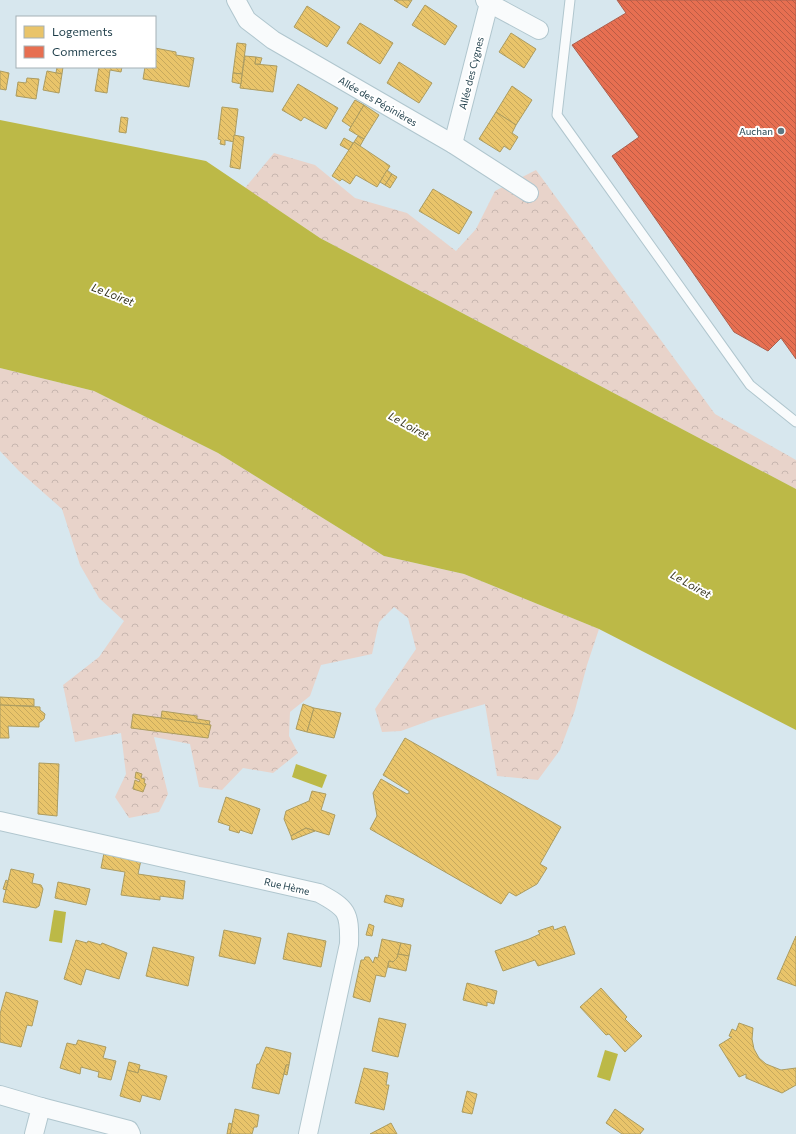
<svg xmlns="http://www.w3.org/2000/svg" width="796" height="1134" viewBox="0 0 796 1134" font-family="Commissioner,sans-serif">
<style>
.forest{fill:url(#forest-crowns)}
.water{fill:#bcb947}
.homes{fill:url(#homes-back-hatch);stroke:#ac9c60}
.shops{fill:url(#shops-back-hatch);stroke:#aa604f}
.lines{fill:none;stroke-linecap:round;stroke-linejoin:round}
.service-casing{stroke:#b0c6ce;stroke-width:11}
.minor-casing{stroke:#b0c6ce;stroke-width:20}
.service{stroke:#f9fbfc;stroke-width:9}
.minor{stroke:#f9fbfc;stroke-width:18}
.poi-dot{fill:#5e7883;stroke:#fff;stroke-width:1.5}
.labels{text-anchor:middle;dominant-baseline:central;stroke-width:4;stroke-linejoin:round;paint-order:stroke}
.street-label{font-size:10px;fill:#1d3d49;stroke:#fff}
.poi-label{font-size:10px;fill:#1d3d49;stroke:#fff;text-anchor:end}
.water-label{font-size:11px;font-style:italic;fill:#34321c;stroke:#fff}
</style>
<defs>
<pattern id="forest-crowns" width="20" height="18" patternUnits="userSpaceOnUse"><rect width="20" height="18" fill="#e8d3ca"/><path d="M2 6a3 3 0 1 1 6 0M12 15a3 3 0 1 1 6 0" fill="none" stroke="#c7b6af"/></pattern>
<pattern id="homes-back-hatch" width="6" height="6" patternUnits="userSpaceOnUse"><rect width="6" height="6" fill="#e9c46a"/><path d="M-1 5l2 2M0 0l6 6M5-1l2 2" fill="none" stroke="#c7a95d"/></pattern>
<pattern id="shops-back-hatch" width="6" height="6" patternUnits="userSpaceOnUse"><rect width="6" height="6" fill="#e76f51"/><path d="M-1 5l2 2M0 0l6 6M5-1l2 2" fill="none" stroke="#bb5c45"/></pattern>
</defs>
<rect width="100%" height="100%" fill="#d7e7ee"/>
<!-- forest -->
<g class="forest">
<path d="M274,153L315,165L355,198L407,213L456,251L476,229L495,191L536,170L715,414L796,460V489L320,238L245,188Z"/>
<path d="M0,368L94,391L218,453L384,556L464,574L599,629L587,665L575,710L560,750L538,780L497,776L485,704L434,719L401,731L382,732L375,709L416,649L408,618L394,607L379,622L372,654L321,665L310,696L290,712L289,736L298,753L273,773L243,768L222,790L199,787L190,744L154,737L168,794L159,812L129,818L115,797L126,774L121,733L75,742L63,685L99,657L124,621L99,598L80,565L62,509L19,471L0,451Z"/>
</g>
<!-- water -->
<g class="water">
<path d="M0,120L206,161L320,238L796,489V730L599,629L464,574L384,556L218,453L94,391L0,368Z"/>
<path d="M296,764L327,775L322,788L292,777Z"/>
<path d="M54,910L66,912L62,943L49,941Z"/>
<path d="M605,1050L618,1054L610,1081L597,1077Z"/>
</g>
<!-- homes -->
<g class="homes">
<path d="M394,0H412L407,8Z"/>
<path d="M425,5L457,26L445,45L412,25Z"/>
<path d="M307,6L340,27L327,47L294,27Z"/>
<path d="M360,23L393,43L380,64L347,43Z"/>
<path d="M511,33L536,49L524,68L499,52Z"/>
<path d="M237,43L246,44L242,74L233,73Z"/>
<path d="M155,48L176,52V55L194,58L189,87L143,79L145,67H155Z"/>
<path d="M245,56L256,57L255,64L277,66L273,92L240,88Z"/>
<path d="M256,57L262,58L260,64H255Z"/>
<path d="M399,62L432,83L419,103L387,83Z"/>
<path d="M57,67H63L62,74L56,73Z"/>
<path d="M99,67H122L121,72L110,70L107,93L95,91Z"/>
<path d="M0,71L9,73L6,90L0,89Z"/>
<path d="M47,71L62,74L59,93L43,90Z"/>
<path d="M233,73L242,74L241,84L232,82Z"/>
<path d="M27,78L39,79L36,99L16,96L18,82L26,83Z"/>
<path d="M298,84L338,108L326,129L304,117L301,121L282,110Z"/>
<path d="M512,86L532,100L516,125L496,112Z"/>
<path d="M355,100L364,105L351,127L342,121Z"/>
<path d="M364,105L379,115L364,139L349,130Z"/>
<path d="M222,107L238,109L234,142L225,140V145L220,144L221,140L218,139Z"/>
<path d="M496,112L516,125L512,133L518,137L510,150L504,146L500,152L479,139Z"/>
<path d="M121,117L128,118L126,133L119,132Z"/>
<path d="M234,135L244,137L240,169L230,167Z"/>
<path d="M358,136L364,139L360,146L354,142Z"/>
<path d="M344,138L353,143L349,150L340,145Z"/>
<path d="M354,142L390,166L377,187L356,175L350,184L342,179L340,181L332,176Z"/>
<path d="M387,170L392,174L385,185L380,182Z"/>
<path d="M392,174L397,177L390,188L385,185Z"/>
<path d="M433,189L472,212L459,234L419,211Z"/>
<path d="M0,697L34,699V706L0,705Z"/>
<path d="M303,704L314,708L307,732L296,729Z"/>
<path d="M0,705L40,707V710L45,714L44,719L39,723V727L8,726L9,738H0Z"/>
<path d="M314,708L341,713L334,738L307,732Z"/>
<path d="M162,711L197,716V719L210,721L209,725L161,718Z"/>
<path d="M133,714L211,725L208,738L131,728Z"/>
<path d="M405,738L561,827L540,864L547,868L537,884L516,896L509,892L501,904L370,829L377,816L373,793L381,779L407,794L409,793V791L383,775Z"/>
<path d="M39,763L59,764L57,816L38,814Z"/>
<path d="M136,772L142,774L141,778L145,779L144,783L146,784L143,792L133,789L135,780L139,782L140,780L135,778Z"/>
<path d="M312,791L326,794L321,810L335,815L329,835L306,828L291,836L284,819L286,811L309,801Z"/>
<path d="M226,797L260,809L252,834L240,830L239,833L229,830L230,826L218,822Z"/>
<path d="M306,828L315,831L292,840L291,836Z"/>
<path d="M104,853L141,860L138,874L185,881L183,899L160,896V900L121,895L125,872L101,868Z"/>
<path d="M11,869L34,874L32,883L41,885L43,889L39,906L36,908L3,902Z"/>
<path d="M6,880L8,881L6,890L3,889Z"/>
<path d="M58,882L90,889L86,905L55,898Z"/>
<path d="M386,895L404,899L402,907L384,902Z"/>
<path d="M369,924L374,926L372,936L366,935Z"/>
<path d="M553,926L554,930L565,926L575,954L538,966L535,960L503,971L495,951L529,939L540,934L538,931Z"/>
<path d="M224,930L261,938L255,964L219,956Z"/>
<path d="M288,933L326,941L321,967L283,959Z"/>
<path d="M796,936V986L777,979Z"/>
<path d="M382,939L401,943L397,958L393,962L389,961L385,977L376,975L370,1002L353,997L361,960H364L365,957H369L373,963L375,957L378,958Z"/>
<path d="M76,940L87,943L88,941L101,945L102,943L127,953L119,979L86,969L81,985L64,979Z"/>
<path d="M401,943L411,945L409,956L398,954Z"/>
<path d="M153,947L194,957L188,986L146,976Z"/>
<path d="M398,954L409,956L406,971L388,967L389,961L393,962L397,958Z"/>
<path d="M467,983L497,991L494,1004L487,1002V1006L463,1000Z"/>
<path d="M601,988L627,1017L625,1019L642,1036L625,1052L609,1034L606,1035L580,1007Z"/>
<path d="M6,992L38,1001L32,1026L27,1025L21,1047L0,1042V1014Z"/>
<path d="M379,1018L406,1024L398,1057L372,1051Z"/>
<path d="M739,1023L753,1028L752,1039L754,1049L759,1058L766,1064L781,1070L796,1068V1085L782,1093L746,1078V1074L739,1077L719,1045L732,1037L729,1036L732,1029L736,1031Z"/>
<path d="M78,1040L106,1047L103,1058L116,1061L111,1080L98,1077L99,1072L81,1067L80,1074L60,1068L67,1043L76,1045Z"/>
<path d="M266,1047L291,1053L289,1065H286L279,1094L252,1088L257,1064H259Z"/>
<path d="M129,1062L140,1065L138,1073L127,1070Z"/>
<path d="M286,1065H289L287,1075L284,1074Z"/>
<path d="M364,1068L388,1073L386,1085H389L384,1110L355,1103Z"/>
<path d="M139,1069L167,1076L160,1100L142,1095L140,1102L120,1096L127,1070L138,1073Z"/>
<path d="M467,1091L477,1094L472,1114L462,1112Z"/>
<path d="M235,1109L259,1115L257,1127H254L252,1134H230Z"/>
<path d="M615,1109L644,1129L640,1134H622L606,1123Z"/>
<path d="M229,1123L232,1124L230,1134H227Z"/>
<path d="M391,1123L397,1134H370Z"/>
</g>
<!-- shops -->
<path class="shops" d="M617,0H796V359L781,338L768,351L734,332L612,156L639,137L572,45L626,13Z"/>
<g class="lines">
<defs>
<path id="service" d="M570,0L557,115L750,385L796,422"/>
<g id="minor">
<path d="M236,0L247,20L273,40L453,144L529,193"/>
<path d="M489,3L539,30"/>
<path d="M453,144L489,3L485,0"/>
<path d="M0,821L319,893C347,908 350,912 349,944L308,1134"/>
<path d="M0,1095L41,1107L34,1134"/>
<path d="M41,1107L129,1130L131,1134"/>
</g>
</defs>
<!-- service casing -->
<use href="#service" class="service-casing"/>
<!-- minor casing -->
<use href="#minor" class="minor-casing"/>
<!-- service -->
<use href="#service" class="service"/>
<!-- minor -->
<use href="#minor" class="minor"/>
</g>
<!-- markers -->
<circle class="poi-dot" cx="781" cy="131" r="4"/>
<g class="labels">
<!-- street labels -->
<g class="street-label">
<text transform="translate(471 73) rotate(-76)">Allée des Cygnes</text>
<text transform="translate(378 101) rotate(30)">Allée des Pépinières</text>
<text transform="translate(287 886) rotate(13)">Rue Hème</text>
</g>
<!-- poi labels -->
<g class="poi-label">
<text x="773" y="131">Auchan</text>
</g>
<!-- water labels -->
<g class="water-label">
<text transform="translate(113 294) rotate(21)">Le Loiret</text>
<text transform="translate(409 425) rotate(29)">Le Loiret</text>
<text transform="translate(691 584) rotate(29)">Le Loiret</text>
</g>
</g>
<!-- legend -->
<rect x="16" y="16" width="140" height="52" fill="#ffffff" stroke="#a5b1b6"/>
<rect x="24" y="26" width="20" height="12" fill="#e9c46a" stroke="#a5b1b6"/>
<text x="52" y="36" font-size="12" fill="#1d3d49">Logements</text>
<rect x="24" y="46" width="20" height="12" fill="#e76f51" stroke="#a5b1b6"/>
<text x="52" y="56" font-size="12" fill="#1d3d49">Commerces</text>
</svg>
